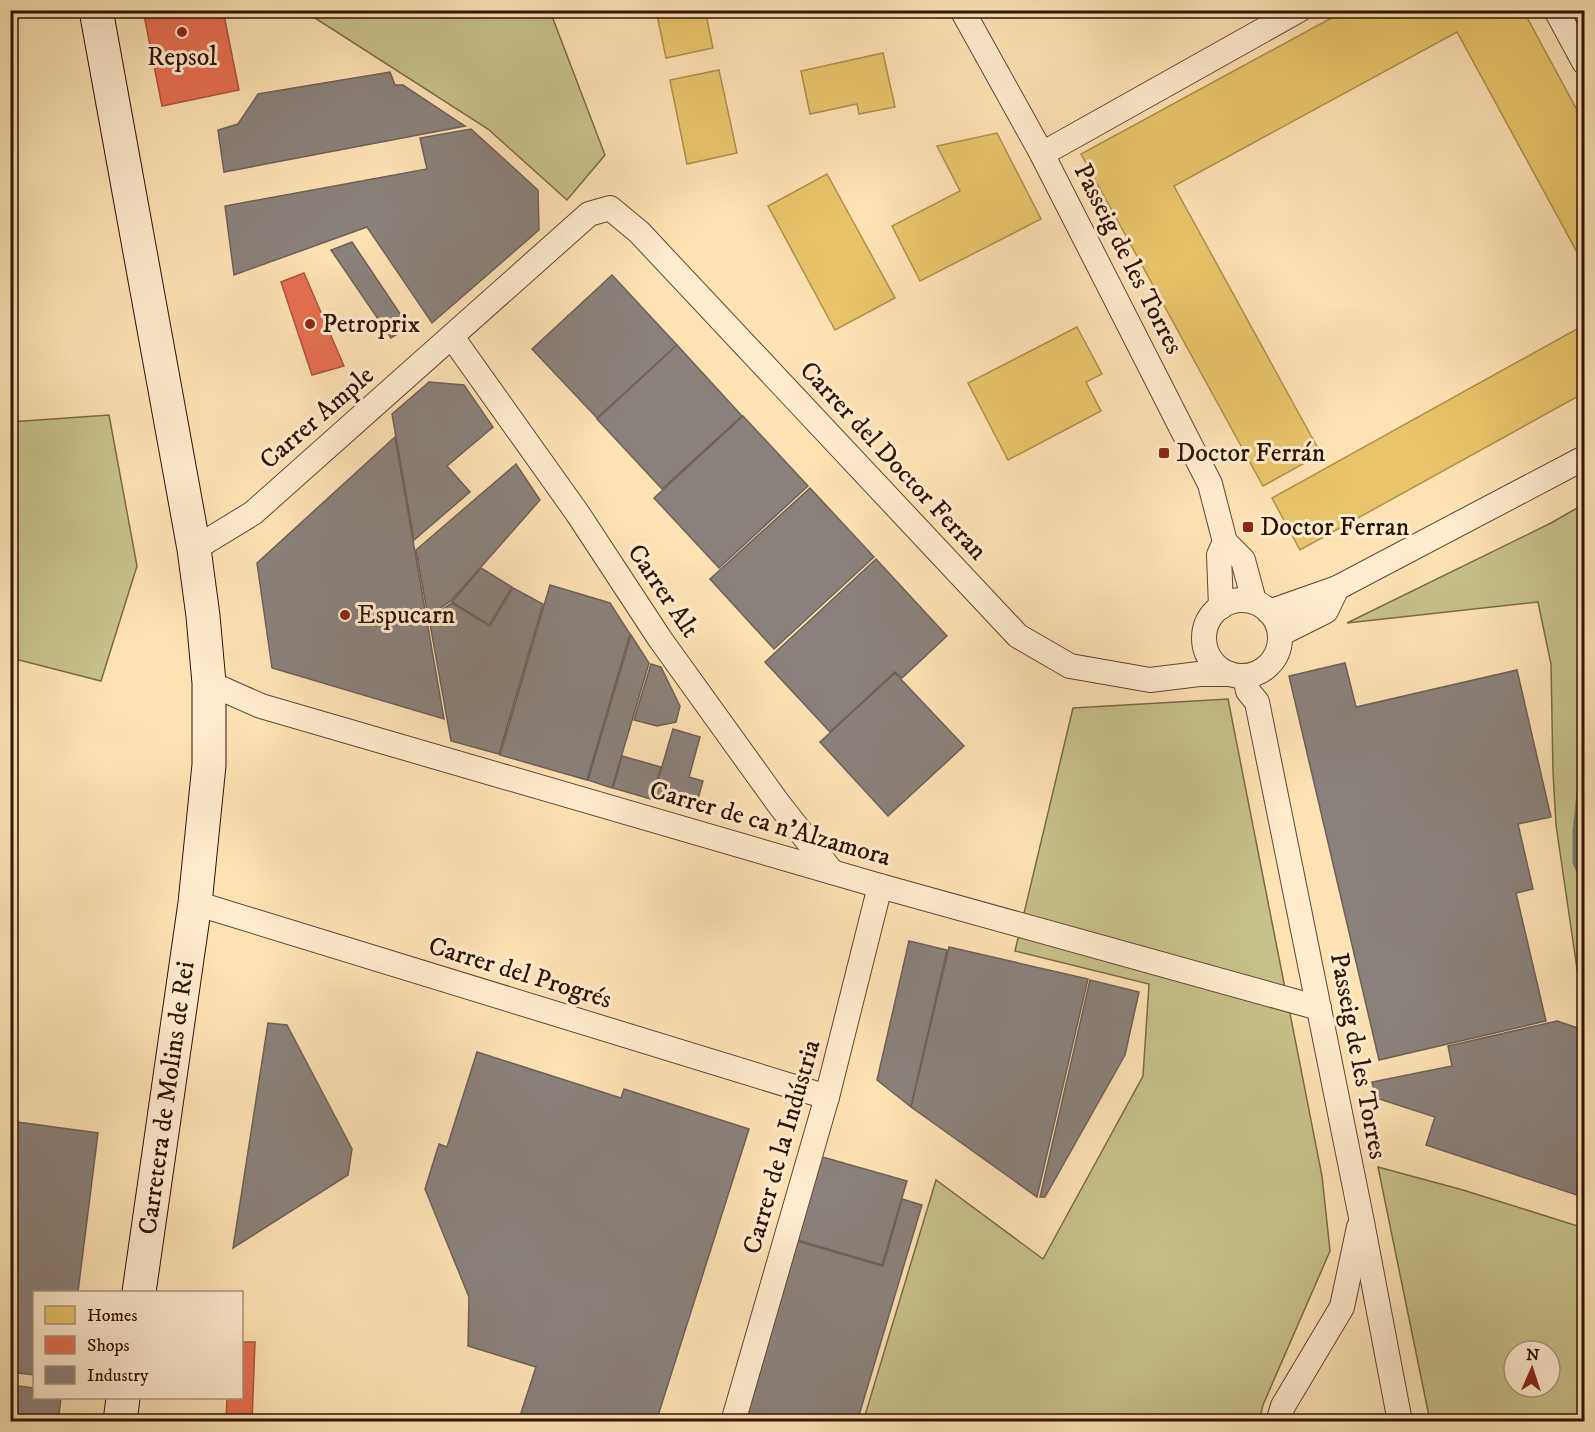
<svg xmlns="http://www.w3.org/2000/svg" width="1595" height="1432" viewBox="0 0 1595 1432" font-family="'IM FELL DW Pica',serif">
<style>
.green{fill:#c6c188;stroke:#7b6a46;stroke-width:1.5;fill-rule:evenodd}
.homes{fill:#e9c46a;stroke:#b28f4b;stroke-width:1.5}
.shops{fill:#e76f51;stroke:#b0533a;stroke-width:1.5}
.industry{fill:#8a817c;stroke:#6f6058;stroke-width:1.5}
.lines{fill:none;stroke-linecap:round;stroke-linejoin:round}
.stream{stroke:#74786f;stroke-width:9}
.minor-casing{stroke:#634630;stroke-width:26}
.secondary-casing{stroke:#301204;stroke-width:35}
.minor{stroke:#feecce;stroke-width:24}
.secondary{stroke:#feecce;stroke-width:33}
.poi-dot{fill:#8f2418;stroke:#feecce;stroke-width:2}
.labels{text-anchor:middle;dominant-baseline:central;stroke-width:6;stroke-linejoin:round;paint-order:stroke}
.poi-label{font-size:26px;fill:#301204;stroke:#feecce;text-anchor:start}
.street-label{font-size:26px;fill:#301204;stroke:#feecce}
</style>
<rect width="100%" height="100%" fill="#fde2b3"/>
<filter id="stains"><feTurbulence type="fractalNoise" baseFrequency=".00333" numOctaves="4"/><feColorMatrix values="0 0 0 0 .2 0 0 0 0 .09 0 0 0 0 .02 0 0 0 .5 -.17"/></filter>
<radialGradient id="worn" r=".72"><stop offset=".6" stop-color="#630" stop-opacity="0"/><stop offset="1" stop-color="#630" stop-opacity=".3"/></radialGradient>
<!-- green -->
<g class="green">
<path d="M304,11H550L605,155L567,200L488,129Z"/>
<path d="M109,415L137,566L101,681L11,658L10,422Z"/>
<path d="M1584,504V992L1580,989L1556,825L1553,772L1551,664L1538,602L1347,623L1551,523Z"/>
<path d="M1228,699L1322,1176L1330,1251L1263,1405L1259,1421L863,1422L936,1180L1043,1259L1143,1076L1149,984L1015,951L1073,708Z"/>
<path d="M1378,1167L1463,1190L1584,1228V1421H1430ZM1514,1351H1550V1387H1514Z"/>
</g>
<!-- homes -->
<g class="homes">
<path d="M656,10H705L713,48L666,58Z"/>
<path d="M1346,10H1523L1584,123V265L1457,32L1174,186L1321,454L1263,486L1081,154Z"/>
<path d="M883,53L895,107L859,114L857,104L810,114L801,71Z"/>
<path d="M719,70L737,153L687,164L670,80Z"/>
<path d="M997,133L1041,219L920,281L892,226L960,191L937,146Z"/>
<path d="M827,174L895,298L835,330L768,206Z"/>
<path d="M1584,325V393L1300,550L1272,498Z"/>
<path d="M1077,327L1102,374L1086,382L1101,411L1008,460L968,383Z"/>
</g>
<!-- shops -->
<g class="shops">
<path d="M143,10H223L239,90L162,106Z"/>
<path d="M304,273L344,366L312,375L281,282Z"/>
<path d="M242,1342H255L252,1422H226L227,1398H242Z"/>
</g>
<!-- industry -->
<g class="industry">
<path d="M390,72L395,85H403L465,126L224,172L218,130L238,124L258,94Z"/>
<path d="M471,129L538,190L539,230L432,323L367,227L234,275L225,206L427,169L420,138Z"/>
<path d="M352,242L409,327L391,338L331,250Z"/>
<path d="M612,275L677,345L597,418L532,349Z"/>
<path d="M677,345L742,416L662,489L597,419Z"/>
<path d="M429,382L464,385L493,427L447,466L470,492L414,540L392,414Z"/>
<path d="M743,416L808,486L719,568L654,498Z"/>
<path d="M395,437L444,719L272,668L257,563Z"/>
<path d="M516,464L540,500L451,601L428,616L416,550Z"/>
<path d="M810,488L874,557L774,649L710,579Z"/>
<path d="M876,559L947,636L902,678L895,672L830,732L765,662Z"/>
<path d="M481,568L512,587L489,625L452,602Z"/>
<path d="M550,585L610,603L630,634L587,780L500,755Z"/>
<path d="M513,588L543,604L499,754L451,741L429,618L452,603L490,626Z"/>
<path d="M631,635L649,663L612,788L588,780Z"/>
<path d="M1345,663L1356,707L1517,670L1551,817L1518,824L1533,889L1516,893L1546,1021L1379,1060L1289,676Z"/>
<path d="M651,664L661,667L680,706L676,722L657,726L634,720Z"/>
<path d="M895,673L964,746L888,816L820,742Z"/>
<path d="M673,729L700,737L689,777L703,781L695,809L653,797Z"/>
<path d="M622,756L661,767L651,799L613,788Z"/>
<path d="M909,941L947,950L911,1107L877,1080Z"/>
<path d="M949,947L1088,979L1037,1197L911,1107Z"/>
<path d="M1090,980L1139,992L1125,1055L1045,1197H1040Z"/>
<path d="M1557,1021L1584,1030V1171L1577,1195L1426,1145L1435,1117L1376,1098L1372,1082L1452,1066L1448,1046Z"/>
<path d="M268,1023L287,1025L352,1149L348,1175L233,1248Z"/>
<path d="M477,1052L621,1098L624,1089L749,1129L656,1422H518L536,1367L468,1346L469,1297L425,1189L439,1144L447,1147Z"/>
<path d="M10,1121L98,1133L78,1292H34V1375L10,1372Z"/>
<path d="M819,1156L907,1181L882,1265L794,1239Z"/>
<path d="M902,1199L922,1205L857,1422H743L797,1241L883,1266Z"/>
<path d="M10,1385L34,1388V1398H61L58,1422H10Z"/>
</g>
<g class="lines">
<!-- stream -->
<path class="stream" d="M1584,719V765L1577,832V862L1584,879"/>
<defs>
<g id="minor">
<path d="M962,10L1042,154L1210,484L1225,542L1243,560L1254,601"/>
<path d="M1556,10L1584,62"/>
<path d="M1042,154L1299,10"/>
<path d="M452,337L578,514L660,639L778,803L832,872"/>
<path d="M194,549L253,513L589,214L610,208L639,232L1018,636L1070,666L1150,680L1199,674H1230"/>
<circle cx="1242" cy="638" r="38"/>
<path d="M1221,607L1219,555L1225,542"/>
<path d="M1269,612L1337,588L1584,458"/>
<path d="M1280,634L1326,611L1337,588"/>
<path d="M1245,676L1248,691L1257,702L1361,1217L1400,1422"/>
<path d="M209,683L261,706L880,886L1319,1008"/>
<path d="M195,903L827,1097"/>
<path d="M733,1422L827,1097L880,886"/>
<path d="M1278,1422L1283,1406L1342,1307L1359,1227"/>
</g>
<g id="secondary">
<path d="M96,10L194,549L203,616L209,683V765L195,903L139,1292"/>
<path d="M120,1422L123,1398"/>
</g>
</defs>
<!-- minor casing -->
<use href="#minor" class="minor-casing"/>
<!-- secondary casing -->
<use href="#secondary" class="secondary-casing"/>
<!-- minor -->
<use href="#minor" class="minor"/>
<!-- secondary -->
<use href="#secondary" class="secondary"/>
</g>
<!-- markers -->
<g class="poi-dot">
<circle cx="182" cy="32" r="6"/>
<circle cx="310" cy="324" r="6"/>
<rect x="1158" y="447" width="12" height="12" rx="3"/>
<rect x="1242" y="521" width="12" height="12" rx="3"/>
<circle cx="345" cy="615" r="6"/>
</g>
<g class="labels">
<!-- poi labels -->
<g class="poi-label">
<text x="182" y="57" text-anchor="middle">Repsol</text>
<text x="322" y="324">Petroprix</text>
<text x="1176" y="453">Doctor Ferrán</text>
<text x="1260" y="527">Doctor Ferran</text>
<text x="357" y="615">Espucarn</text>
</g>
<!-- street labels -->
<g class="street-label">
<text transform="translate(1128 259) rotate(63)">Passeig de les Torres</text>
<text transform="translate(317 418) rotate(-41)">Carrer Ample</text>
<text transform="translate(893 461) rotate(47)">Carrer del Doctor Ferran</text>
<text transform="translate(663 591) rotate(56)">Carrer Alt</text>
<text transform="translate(770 824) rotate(16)">Carrer de ca n'Alzamora</text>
<text transform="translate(520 973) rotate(17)">Carrer del Progrés</text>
<text transform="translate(1358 1056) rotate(79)">Passeig de les Torres</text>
<text transform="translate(167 1098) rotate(-82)">Carretera de Molins de Rei</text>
<text transform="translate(782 1147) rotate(-74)">Carrer de la Indústria</text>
</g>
</g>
<!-- margin -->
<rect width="1595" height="1432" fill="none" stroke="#fde2b3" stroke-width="36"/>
<rect x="12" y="12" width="1571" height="1408" fill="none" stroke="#301204" stroke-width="3"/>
<rect x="18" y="18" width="1559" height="1396" fill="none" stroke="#301204" stroke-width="1.5"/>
<!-- legend -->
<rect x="33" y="1291" width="210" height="108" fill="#feecce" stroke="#ac957d" stroke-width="1.5"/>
<rect x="45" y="1306" width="30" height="18" fill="#e9c46a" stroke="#ac957d" stroke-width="1.5"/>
<text x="87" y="1321" font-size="18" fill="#301204">Homes</text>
<rect x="45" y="1336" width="30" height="18" fill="#e76f51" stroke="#ac957d" stroke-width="1.5"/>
<text x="87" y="1351" font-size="18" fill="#301204">Shops</text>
<rect x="45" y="1366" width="30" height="18" fill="#8a817c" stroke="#ac957d" stroke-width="1.5"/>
<text x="87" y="1381" font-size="18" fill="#301204">Industry</text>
<!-- north arrow -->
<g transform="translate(1532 1369) rotate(3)"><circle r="28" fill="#feecce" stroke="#ac957d" stroke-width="1.5"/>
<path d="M0-4.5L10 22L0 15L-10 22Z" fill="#8f2418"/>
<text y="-9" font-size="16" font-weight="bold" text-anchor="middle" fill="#301204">N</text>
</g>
<rect width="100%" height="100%" filter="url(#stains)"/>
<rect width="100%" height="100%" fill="url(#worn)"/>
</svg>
